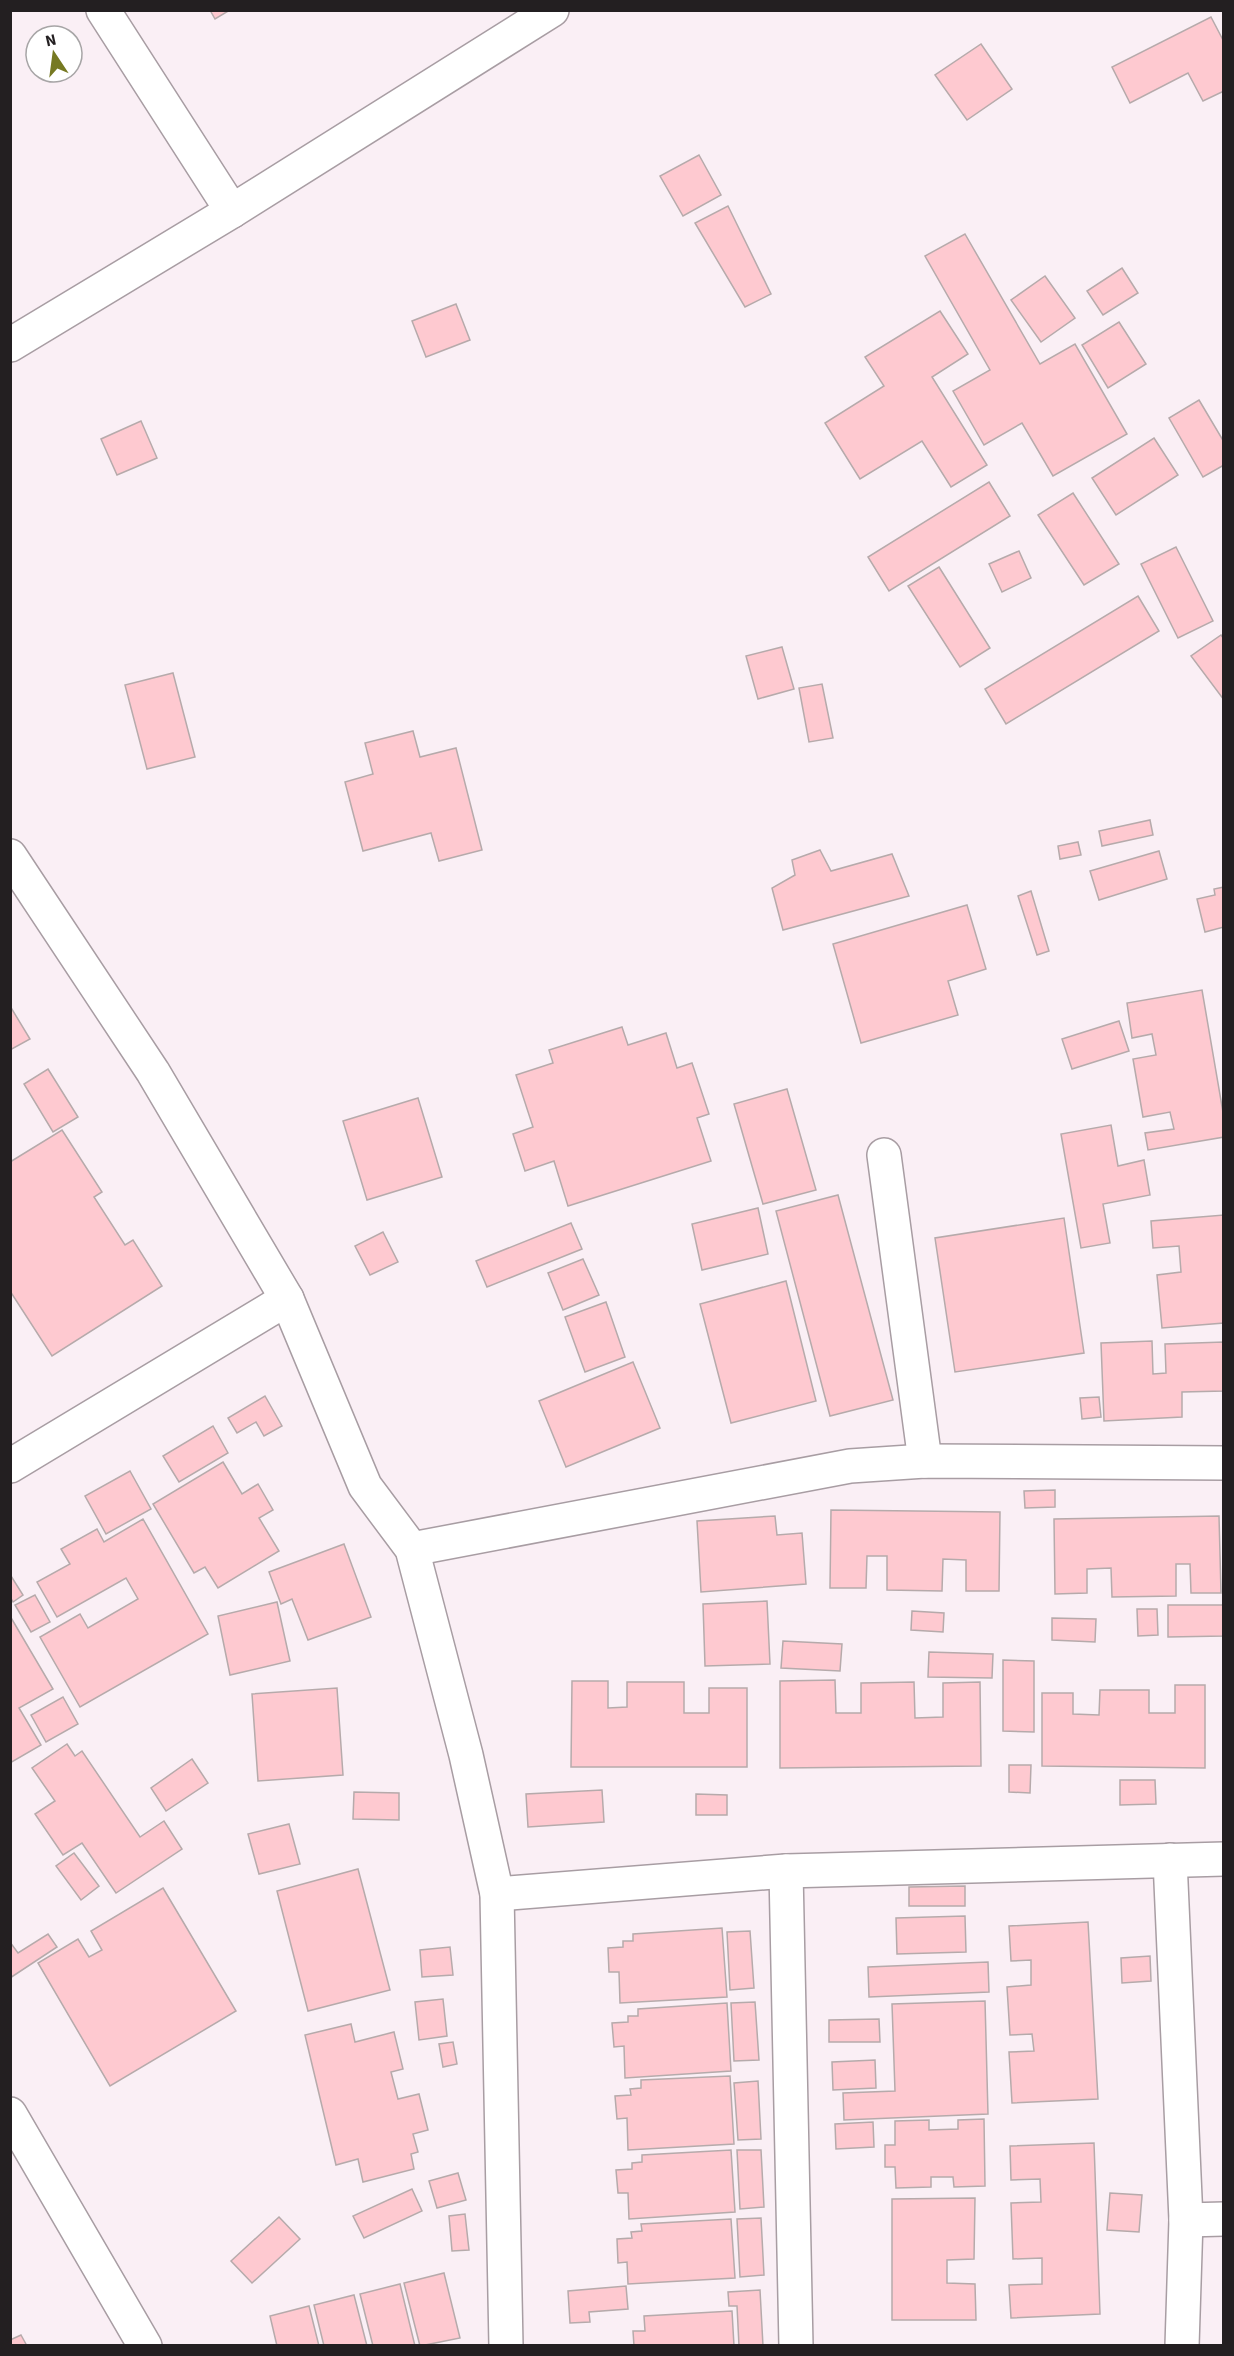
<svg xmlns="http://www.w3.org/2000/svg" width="1234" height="2356" viewBox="0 0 1234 2356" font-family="'Source Sans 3',sans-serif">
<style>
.building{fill:#fec9d0;stroke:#b6aaab;stroke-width:1.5}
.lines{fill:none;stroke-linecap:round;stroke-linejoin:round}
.street-casing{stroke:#a89da3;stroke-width:36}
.street{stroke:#fff;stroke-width:33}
</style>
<rect width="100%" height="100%" fill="#faeff5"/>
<!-- building -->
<g class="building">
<path d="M210,10H230L215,19Z"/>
<path d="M1211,17L1224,42V91L1203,101L1188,73L1130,103L1112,67Z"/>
<path d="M981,44L1012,89L967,120L935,75Z"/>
<path d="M699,155L721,195L683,216L660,176Z"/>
<path d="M728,206L771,294L745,307L695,223Z"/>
<path d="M965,234L1040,364L1075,344L1127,434L1053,476L1022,423L984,445L953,391L990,370L925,256Z"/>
<path d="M1122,268L1138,293L1103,315L1087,291Z"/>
<path d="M1045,276L1075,318L1041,342L1011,300Z"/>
<path d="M456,304L470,340L426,357L412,321Z"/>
<path d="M940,311L968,354L932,377L987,465L951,487L922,441L860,479L825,423L884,386L865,357Z"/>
<path d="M1119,322L1146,364L1108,388L1082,345Z"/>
<path d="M1199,400L1224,442V465L1203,477L1169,418Z"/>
<path d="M141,421L157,458L117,475L101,439Z"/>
<path d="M1154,438L1178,475L1116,515L1092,478Z"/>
<path d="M989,482L1010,516L889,591L868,557Z"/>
<path d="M1073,493L1119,564L1084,585L1038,515Z"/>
<path d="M1176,547L1213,621L1178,638L1141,564Z"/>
<path d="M1019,551L1031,578L1002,592L989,564Z"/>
<path d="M939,567L990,648L960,667L908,586Z"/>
<path d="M1138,596L1159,631L1006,724L985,689Z"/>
<path d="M1221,635L1224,639V700L1191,656Z"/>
<path d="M782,647L794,689L758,699L746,656Z"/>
<path d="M173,673L195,757L147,769L125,685Z"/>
<path d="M822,684L833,738L809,742L799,688Z"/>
<path d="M413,731L420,757L456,748L482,850L439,861L431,833L363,851L345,782L373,774L365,743Z"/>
<path d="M1150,820L1153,835L1102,846L1099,831Z"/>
<path d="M1078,842L1081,855L1060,859L1058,846Z"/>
<path d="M820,850L831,871L892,854L909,896L783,930L772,888L795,875L792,860Z"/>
<path d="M1159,851L1167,879L1099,900L1090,871Z"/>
<path d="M1224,887V927L1205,932L1197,899L1215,895L1214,889Z"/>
<path d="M1031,891L1049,951L1037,955L1018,896Z"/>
<path d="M967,905L986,969L948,981L958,1015L861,1043L833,944Z"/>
<path d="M1202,990L1224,1118V1137L1148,1150L1145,1133L1174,1129L1170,1112L1143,1117L1133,1059L1156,1055L1152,1034L1132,1038L1127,1003Z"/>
<path d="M10,1006L30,1039L10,1050Z"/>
<path d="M1119,1021L1129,1051L1072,1069L1062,1039Z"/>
<path d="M622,1027L628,1045L666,1033L677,1068L692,1063L709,1114L697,1118L711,1161L568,1206L554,1161L525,1171L513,1134L533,1127L516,1075L553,1063L549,1050Z"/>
<path d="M48,1069L78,1117L53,1132L24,1084Z"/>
<path d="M787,1089L816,1190L763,1204L734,1104Z"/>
<path d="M418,1098L442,1177L367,1200L343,1121Z"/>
<path d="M1111,1125L1118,1166L1144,1160L1150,1195L1103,1204L1110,1243L1081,1248L1061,1134Z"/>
<path d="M62,1130L102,1192L94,1197L125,1245L133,1240L162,1286L52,1356L10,1291V1162Z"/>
<path d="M838,1195L893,1400L830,1416L776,1211Z"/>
<path d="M758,1208L768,1254L702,1270L692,1224Z"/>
<path d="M1224,1215V1323L1162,1328L1157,1275L1181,1272L1179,1246L1153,1248L1151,1221Z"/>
<path d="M1064,1218L1084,1353L955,1372L935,1238Z"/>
<path d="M571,1223L582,1249L487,1287L476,1261Z"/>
<path d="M383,1232L398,1262L370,1275L355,1246Z"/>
<path d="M583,1259L599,1295L563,1310L548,1273Z"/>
<path d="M786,1281L816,1401L731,1423L700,1304Z"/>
<path d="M606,1302L625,1357L585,1372L565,1317Z"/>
<path d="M1152,1341L1153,1374L1166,1373L1165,1344L1224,1342V1391L1182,1392V1417L1104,1421L1101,1343Z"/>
<path d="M633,1362L660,1428L566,1467L539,1401Z"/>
<path d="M265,1396L282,1426L264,1436L256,1422L237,1433L228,1418Z"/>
<path d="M1099,1397L1101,1417L1082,1419L1080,1398Z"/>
<path d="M213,1426L228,1453L179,1482L163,1456Z"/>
<path d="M223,1462L242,1494L258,1484L273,1510L259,1518L279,1551L218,1588L205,1567L194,1573L153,1504Z"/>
<path d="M130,1471L151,1509L106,1534L85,1496Z"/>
<path d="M1055,1490V1507L1025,1508L1024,1491Z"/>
<path d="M831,1510L1000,1512L999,1591H966V1560L943,1559L942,1591L887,1590V1556H867L866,1588H830Z"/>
<path d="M775,1516L777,1535L802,1533L806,1584L701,1592L697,1521Z"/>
<path d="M1219,1516L1221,1593H1191L1190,1564H1176V1596L1112,1597L1111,1568L1087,1569V1593L1055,1594L1054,1519Z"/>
<path d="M143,1519L208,1634L80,1707L40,1637L80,1614L88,1628L138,1599L126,1578L57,1617L37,1582L70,1564L61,1549L97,1529L104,1542Z"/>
<path d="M344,1544L371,1617L308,1640L292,1599L281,1604L269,1572Z"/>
<path d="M11,1576L23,1595L13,1602L10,1597Z"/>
<path d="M35,1595L50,1622L31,1632L15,1605Z"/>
<path d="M767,1601L770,1664L705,1666L703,1604Z"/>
<path d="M277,1602L290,1661L230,1675L218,1616Z"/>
<path d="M1168,1605H1224V1636L1168,1637Z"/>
<path d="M1137,1609H1157L1158,1635L1138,1636Z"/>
<path d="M912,1611L944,1613L943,1632L911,1630Z"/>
<path d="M10,1616L53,1689L19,1708L41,1745L10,1763Z"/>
<path d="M1052,1618L1096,1619L1095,1642L1052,1640Z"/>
<path d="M783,1641L842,1644L840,1671L781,1668Z"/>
<path d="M929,1652L993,1654L992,1678L928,1677Z"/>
<path d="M1003,1660L1034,1661V1732L1003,1731Z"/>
<path d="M835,1680L836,1713H861V1683L914,1682L915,1718L943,1717V1683L980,1682L981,1766L780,1768V1681Z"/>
<path d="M572,1681H608V1708L627,1707V1682H684V1713H709V1688H747V1767H571Z"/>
<path d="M1175,1685H1205V1768L1042,1766V1693H1073V1714L1099,1715L1100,1690H1149V1713H1175Z"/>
<path d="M337,1688L343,1775L258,1781L252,1694Z"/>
<path d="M63,1697L78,1724L46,1742L31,1715Z"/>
<path d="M67,1744L75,1756L82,1751L140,1837L164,1821L182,1849L116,1893L82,1843L63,1855L35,1814L55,1801L32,1768Z"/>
<path d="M192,1759L208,1783L166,1811L151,1788Z"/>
<path d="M1009,1765H1031L1030,1793L1009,1792Z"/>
<path d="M1120,1780H1155L1156,1804L1120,1805Z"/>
<path d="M602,1790L604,1822L528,1827L526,1794Z"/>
<path d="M354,1792L399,1793V1820L353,1819Z"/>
<path d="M696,1794L727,1795V1815H696Z"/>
<path d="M289,1824L300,1864L259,1874L248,1834Z"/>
<path d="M74,1853L99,1886L81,1900L56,1866Z"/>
<path d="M358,1869L390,1990L308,2011L277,1891Z"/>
<path d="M965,1886V1906H909V1887Z"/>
<path d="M163,1888L236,2011L110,2086L38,1963L78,1939L89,1957L102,1950L91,1931Z"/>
<path d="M965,1916L966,1952L897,1954L896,1918Z"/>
<path d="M1088,1922L1098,2099L1012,2103L1009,2052L1034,2051L1032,2034L1010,2035L1007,1987L1031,1985V1960L1011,1961L1009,1926Z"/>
<path d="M722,1928L727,1997L620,2003L619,1972H609L608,1948L623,1947V1941H633V1934Z"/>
<path d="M750,1931L754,1988L730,1990L727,1932Z"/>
<path d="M48,1934L57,1947L10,1978V1942L18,1953Z"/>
<path d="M450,1947L453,1975L422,1977L420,1950Z"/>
<path d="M1150,1956L1151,1981L1122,1983L1121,1958Z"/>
<path d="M988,1962L989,1992L869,1997L868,1967Z"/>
<path d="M443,1999L447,2036L419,2040L415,2002Z"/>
<path d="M985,2001L988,2114L844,2120L843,2093L895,2091L892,2004Z"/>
<path d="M755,2002L759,2060L734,2061L731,2003Z"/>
<path d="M727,2003L731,2071L625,2078L624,2046L614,2047L612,2023L628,2022V2016H638V2009Z"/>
<path d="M879,2019L880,2042H829V2020Z"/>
<path d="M351,2024L355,2042L394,2032L403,2069L391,2072L398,2099L419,2094L428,2130L413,2134L418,2152L411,2154L414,2169L363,2182L358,2159L336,2165L305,2035Z"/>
<path d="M453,2042L457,2064L443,2067L439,2044Z"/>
<path d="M875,2060L876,2088L833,2090L832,2062Z"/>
<path d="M730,2076L734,2144L628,2150L627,2118L617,2119L615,2096L631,2095L630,2089L641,2088V2080Z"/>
<path d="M758,2081L761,2139L738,2140L734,2083Z"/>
<path d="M984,2119L985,2186L954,2187L953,2177H931V2187L896,2188L895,2167H885V2145H895V2121L929,2120V2130L958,2129V2120Z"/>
<path d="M873,2122L874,2147L836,2149L835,2124Z"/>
<path d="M1094,2143L1100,2314L1011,2318L1009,2285L1042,2284V2258L1013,2259L1011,2203L1041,2202L1040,2179L1011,2180L1010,2146Z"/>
<path d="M731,2150L735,2212L629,2219L628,2193H618L616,2170L632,2169V2163L642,2162V2155Z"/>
<path d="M737,2150H761L764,2207L740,2209Z"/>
<path d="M458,2173L466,2200L437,2208L429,2181Z"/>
<path d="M412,2189L422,2211L364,2238L353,2216Z"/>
<path d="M1110,2193L1142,2195L1139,2232L1107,2230Z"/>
<path d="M975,2198L974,2259L947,2260V2283L975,2284L976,2320H892V2199Z"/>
<path d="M465,2214L469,2250L452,2251L449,2216Z"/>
<path d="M279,2217L300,2239L252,2283L231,2261Z"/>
<path d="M761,2218L764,2275L740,2277L737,2219Z"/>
<path d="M731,2219L735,2278L628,2284L627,2262L618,2263L617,2239L632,2238L631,2232L642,2231L641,2224Z"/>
<path d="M444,2273L460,2338L420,2346L404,2283Z"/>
<path d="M400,2284L415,2346H373L360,2294Z"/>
<path d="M626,2286L628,2309L589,2312L590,2322L570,2323L568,2291Z"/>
<path d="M760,2290L763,2346H739L737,2306H729L728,2292Z"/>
<path d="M354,2295L367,2346H324L314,2305Z"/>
<path d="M309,2306L319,2346H277L270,2316Z"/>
<path d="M732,2311L734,2346H634L633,2331H645L644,2316Z"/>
<path d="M21,2335L27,2346H10V2340Z"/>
</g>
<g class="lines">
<defs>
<g id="street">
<path d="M103,10L232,211"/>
<path d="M10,345L232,211L552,10"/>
<path d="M10,856L153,1072L287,1299L365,1486L412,1549L466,1755L497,1894L506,2346"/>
<path d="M884,1155L925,1461"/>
<path d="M10,1466L287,1299"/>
<path d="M412,1549L850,1466L925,1461L1224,1463"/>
<path d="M1170,1860L1186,2220L1182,2346"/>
<path d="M786,1871L796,2346"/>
<path d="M497,1894L786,1871L1224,1859"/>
<path d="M10,2114L145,2346"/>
<path d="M1186,2220L1224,2219"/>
</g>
</defs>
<!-- street casing -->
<use href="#street" class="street-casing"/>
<!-- street -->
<use href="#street" class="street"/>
</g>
<!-- border -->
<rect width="1234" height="2356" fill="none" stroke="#231f21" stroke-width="24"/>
<!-- north arrow -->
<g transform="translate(54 54) rotate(347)"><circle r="28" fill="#ffffff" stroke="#a7a5a6" stroke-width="1.5"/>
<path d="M0-4.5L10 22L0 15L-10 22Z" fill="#767922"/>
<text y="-9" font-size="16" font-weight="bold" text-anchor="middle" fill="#231f21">N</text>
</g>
</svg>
